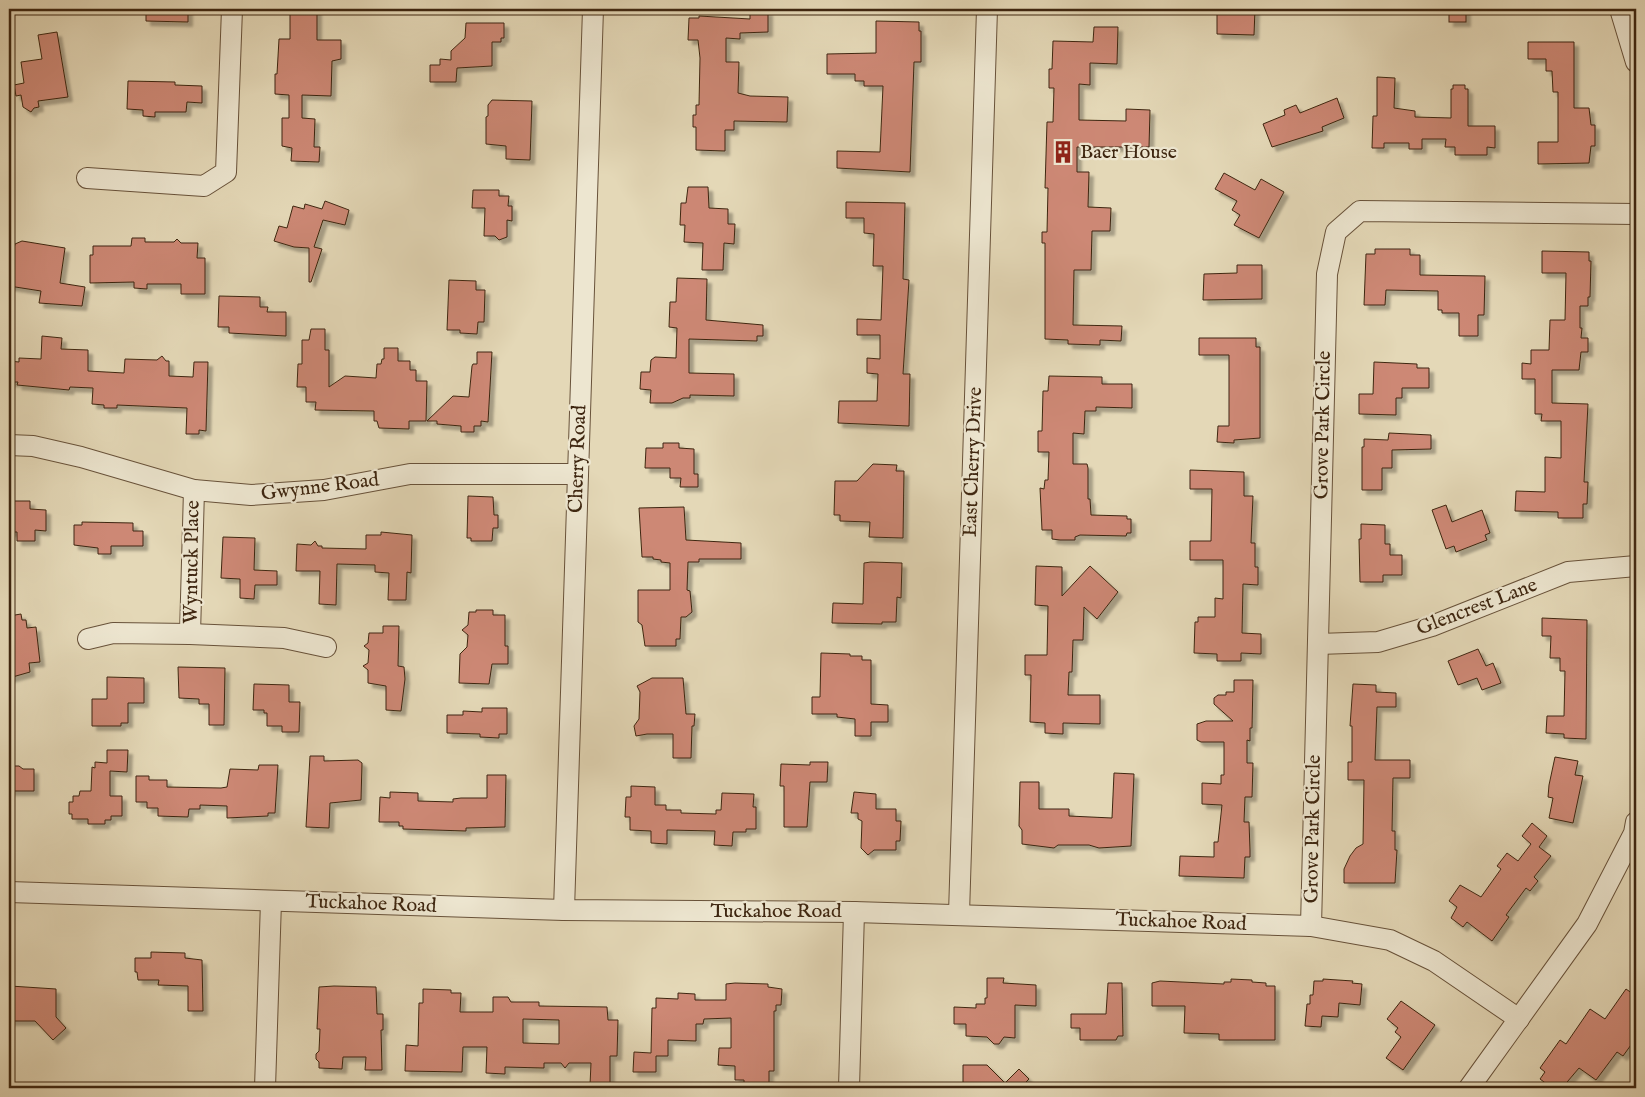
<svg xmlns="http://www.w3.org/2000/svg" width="1645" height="1097" viewBox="0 0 1645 1097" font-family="'IM FELL English',serif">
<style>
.building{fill:#cd8875;stroke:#3e2610;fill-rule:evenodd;filter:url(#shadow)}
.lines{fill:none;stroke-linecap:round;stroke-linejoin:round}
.minor-casing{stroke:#68523a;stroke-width:22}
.minor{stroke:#ede6d0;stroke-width:20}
.labels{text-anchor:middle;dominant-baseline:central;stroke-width:4.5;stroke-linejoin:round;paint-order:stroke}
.poi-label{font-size:20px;fill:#3e2610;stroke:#ede6d0;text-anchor:start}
.street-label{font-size:20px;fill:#3e2610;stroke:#ede6d0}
</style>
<defs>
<filter id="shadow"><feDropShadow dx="4.5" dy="4.5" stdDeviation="1" flood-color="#0004"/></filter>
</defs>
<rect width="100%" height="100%" fill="#e4d8b7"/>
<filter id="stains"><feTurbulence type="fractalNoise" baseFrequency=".004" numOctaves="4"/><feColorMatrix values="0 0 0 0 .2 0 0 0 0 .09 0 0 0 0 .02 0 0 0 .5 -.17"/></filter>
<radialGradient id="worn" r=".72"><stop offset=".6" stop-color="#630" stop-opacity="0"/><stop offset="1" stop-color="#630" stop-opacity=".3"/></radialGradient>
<!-- building -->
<g class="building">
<path d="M146,9H188V22L146,21Z"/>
<path d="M290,9H317V40H341V59L332,61L331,96L302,95V118L315,119L314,147H320L319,162L291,161L292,148L282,146V118H289V95L275,94V74H277L279,39H290Z"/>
<path d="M1217,9H1255L1254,35L1217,34Z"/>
<rect x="1449" y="9" width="17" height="13"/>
<path d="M750,11H768V32L740,33V39L726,38V62H739L738,93L750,96L788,97L787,122L734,121V130H725V151L696,150V127H693V115H696V105H699L700,58L698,40H688L689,18H699V16L750,19Z"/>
<path d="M876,21L919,22V31H921V62H914L910,172L837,168V151L880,152L883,86H864V81H855V74H827V54L876,53Z"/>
<path d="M466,23H504V38H501V42H492V66L457,68L456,82H430V65H440V59L451,60V51L465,38Z"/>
<path d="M1094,27H1118L1117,64L1090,63V85L1079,84V120L1126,121V109L1150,110L1149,147H1077V172H1089L1088,207L1111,208L1110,231H1092L1091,270H1074L1073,325L1122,326L1121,341L1100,340V345L1068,344V340L1045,339V243H1042V232H1047L1048,188H1045L1047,122H1053L1054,88H1049V69H1052L1053,41L1093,42Z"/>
<path d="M57,32L68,97L38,101L39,107L34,108L31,112L23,107L21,95L16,96L14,85L24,83L21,62L42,59L38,35Z"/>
<path d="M1528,42H1574V108H1589L1591,125H1595V146H1591L1589,163L1538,164V142H1558V92H1553L1552,71H1546V59H1528Z"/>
<path d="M1377,77L1395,78L1394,108L1415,111V117L1451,118V89H1453V85H1465V89H1468V126H1495V148L1487,147V155H1455V147H1445L1446,139H1422V149H1409V143H1384V148H1372L1373,116H1377Z"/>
<path d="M128,81L175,82V85L202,86V103L187,102L186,112H155V117L143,116V110L127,109Z"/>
<path d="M1337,98L1344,118L1322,127L1323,131L1272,147L1263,124L1285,115L1284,110L1296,105L1300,113Z"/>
<path d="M492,100L532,101L530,160L506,159V146L486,144V117L488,116V105Z"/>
<path d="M1224,173L1255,190L1261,179L1284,192L1259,238L1234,225L1240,215L1232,210L1237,201L1215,189Z"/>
<path d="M688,187H708L709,208L728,209V224H735L734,244L724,243L723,270H702L703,243L684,242L685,225H680L681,203H686Z"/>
<path d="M473,190H499V196H509L508,206H512V221L507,220V237L499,240L495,236H484L485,208H472Z"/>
<path d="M325,201L349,210L345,225L323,220L314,247L322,249L311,282H309V248L294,247L274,241L279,226L287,228L293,206L304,209L305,204L322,209Z"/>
<path d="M846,202L905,203L903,279L909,280L903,374H910L909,426L838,423L839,401H877L878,374L867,373V358L880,359V335H857V319L881,320L883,266H873L874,234L864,233V218H846Z"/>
<path d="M132,238H145V242H174L177,239L181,243H198L197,258H205V294H181V284H147V289L134,288V282L90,283V255H93V246H131Z"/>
<path d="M22,241L65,248L60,283L85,287L82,306L39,303L41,291L9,286V263L11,264L15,244Z"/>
<path d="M1375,249H1410V255H1420V275L1485,276L1484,315H1478V336H1459V313H1442V310H1438V291L1386,290L1385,305H1364L1366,254H1375Z"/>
<path d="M1542,251L1589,252V261H1591L1590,297H1588V306H1580V328H1582L1581,338H1588V352H1581L1579,370H1552V403L1588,404L1584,482H1588L1587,504H1583V518H1558V512L1515,511L1516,491L1545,492V457L1561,458V421H1541L1542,414H1535V379H1522V363L1531,364V350H1549L1550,320H1565L1566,273H1542Z"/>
<path d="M1237,265H1262V299L1203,300L1204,274L1237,273Z"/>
<path d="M677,278L707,279L706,320L763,325V336H757V341L689,339V373L734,374V396L690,395V398H683L672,403H650L651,390L640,389L641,372H650L651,360L655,357L676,358L677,328L669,327L670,302H676Z"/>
<path d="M449,280L476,281V290H485L484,322H478L477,334L460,333V330H447Z"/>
<path d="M219,296L260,297V307H268L267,312H286V336L229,333V327H218Z"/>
<path d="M311,329H325V350H329V387L345,376L376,378L377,364H381L382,359H384V348H398V361H410V370H416V381H427L426,421H409V429L379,428L377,421H374V411L315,410L316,402H306V387H297L298,364H302V340H309Z"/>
<path d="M42,336L62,338L61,349L88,350V371L124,373L125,359L157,360L162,356L166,361H169V376L193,377L194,362H208L206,431L199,430V434H186L187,408L117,405V408H104V405L92,404L93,388L70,387L69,390L17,385L18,382H9V361L19,362V358L41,359Z"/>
<path d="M1199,338H1256V347H1260V438L1234,440V443L1217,442L1218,426H1229V355H1199Z"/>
<path d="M477,352H492L488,422L481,421V426H474V432H461V426L437,424V421H427L453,396L469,397L472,366L473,364H477Z"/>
<path d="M1374,362L1417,364V368H1429V388H1402V398H1396V415L1359,414V394H1373Z"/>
<path d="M1049,376L1102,377V384H1132V408L1096,407V411H1085L1084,434L1073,433V464H1087L1088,468V499H1090L1091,515L1127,516V519H1131V533H1127L1126,536L1080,535L1075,537V540H1060L1052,539V530H1042L1040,488L1044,489L1045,480H1048L1049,452H1038V431H1042L1043,391H1048Z"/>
<path d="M1389,433L1431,435V449L1392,450V468H1382V490H1362V447H1364V439L1388,440Z"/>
<path d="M663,443H679V448L694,449V474H698V487H680L681,478H670V468H645L646,448H663Z"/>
<path d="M873,464L897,465L896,471H904L903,538L869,537L870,522L840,521V515H834L835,481H857Z"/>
<path d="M1190,470L1244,472V496H1253L1251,543H1255V567H1258V585L1243,584L1242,633L1261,634V654L1241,653V661H1217V654L1194,653L1195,622H1198V617H1215V598L1223,599V560H1190V541H1211L1212,489H1190Z"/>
<path d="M468,496L493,497L494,515H498V528H493L492,541H471V538H467Z"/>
<path d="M9,501H30V509L46,510V531L35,530V541H17V532H9Z"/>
<path d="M1446,505L1452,522L1482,510L1490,533L1485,535L1487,540L1456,552L1454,546L1446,549L1432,510Z"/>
<path d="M684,507L686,540L741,543V559H699V562H688L687,590L690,591L692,612L686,617H681L680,639H676V646H645L642,625L638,622V590H670V563L661,562V560L653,559V557H642L639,508Z"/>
<path d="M82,522L133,523V531H143V546H111V554H98V548L74,545V525H82Z"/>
<path d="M1361,524L1385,525V544H1390V555H1402V575H1383V582H1360L1359,539H1361Z"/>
<path d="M381,532L412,535L411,573L407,572L406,600H388L389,573L375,572V565L337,564L336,605L319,604L320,571H296L297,544L311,545L315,541L318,546H322V548L366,549V535H381Z"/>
<path d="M223,537L255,538L254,570L277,571V585H255L254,599L240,598V579L221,578Z"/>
<path d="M871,562L902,563L901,598L897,597L896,622H882V624L832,623L833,603L863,604L864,563Z"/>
<path d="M1036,566L1062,567V596L1090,566L1118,592L1097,619L1084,607L1083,640H1073L1072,672H1069L1068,695H1100V724L1063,723V734L1045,733V723L1030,722L1031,675H1025V655H1047L1048,606L1035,605Z"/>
<path d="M476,610H493V615H505V646H508V664H492L489,684L459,683L460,654L467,647L468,635L462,630L468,625L469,612H476Z"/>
<path d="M21,614L22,620H26L27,628L36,627L40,662L29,663L30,672L9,678V616Z"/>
<path d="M1542,618L1587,620L1586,739L1564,738V734L1546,733L1547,716H1564L1565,671H1560V658H1550L1551,636H1542Z"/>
<path d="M383,626H399L398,666L404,667L405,679L401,711L386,710V686L368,683V670L363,666L368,663L369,650L364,646L368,643L369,633H383Z"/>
<path d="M1478,649L1486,666L1493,663L1501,683L1482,690L1477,678L1458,685L1448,661Z"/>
<path d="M821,653L850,654V656H862V660H871V704L888,705V722H871V736H855V719L837,717V714H812V697H820Z"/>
<path d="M178,667L225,668L224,725H209V704H199V699L179,698Z"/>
<path d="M107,677L144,678V703H128V723H121V726H92V699H107Z"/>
<path d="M652,678H683L686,714H695L694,726H692L691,758H673V734H647L636,736L634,726L639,719L640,692L637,686Z"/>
<path d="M1234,680H1253L1252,728H1250V741L1247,740V763H1253L1252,797H1245L1244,822H1249L1250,850V857H1245L1244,878L1179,876L1180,856L1214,857V842H1218L1222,805L1202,804V783L1221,784V775H1224V742H1201L1197,740V724L1206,721H1233L1214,704V698L1218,695H1226V692H1234Z"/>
<path d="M254,684L289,685V702H300L299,732H282V726H267V713H264V710H253Z"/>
<path d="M1353,684L1376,685V692L1396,693V707H1377L1375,760H1410V778H1393L1392,831H1395V850H1397L1395,883H1344V869L1350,856L1356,848L1363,844L1364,780H1348V762H1352V726H1350Z"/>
<path d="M482,708H507V734H499V738L480,737V734L447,733V715H463V711L482,712Z"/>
<path d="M107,750H128L127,772L110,771V796H122V816H111V820H105V824H88V819H72V814H69V802H73V796H79L80,791H91L92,767L95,768V762L107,763Z"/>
<path d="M310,756H324V761L358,760L362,763L361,800L330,803L329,828L306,827Z"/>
<path d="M1555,757L1578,761L1575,775L1583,776L1573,823L1549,818L1553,798L1548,797L1549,785Z"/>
<path d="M810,762H828L827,782H810L807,827H784V786H780L781,764L810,765Z"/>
<path d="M259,765H278L275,813H268V816L227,818V806L200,805V809H189L188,817L158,816V808H147V802H136V776H149V780H167V787L221,788L227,787L230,769L258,770Z"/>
<path d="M14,766H19L23,769H34V791H9V770Z"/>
<path d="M1114,773L1134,774L1131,846L1099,848L1089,845H1058L1054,848L1022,844V830L1019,826L1020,782H1039V809H1069V816L1112,818Z"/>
<path d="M487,775H506L505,827L466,828V831L403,829V826H399V822H379L380,797L390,798V792L418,793V801L453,802V799L461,798H487Z"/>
<path d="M631,786L655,787V805H666V810H681V813L716,814V810H721L722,793L754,794L753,807H756V829H746V832H733L732,846L714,845L715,831L667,830V844L651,843V831L630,830V817H625L626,797H631Z"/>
<path d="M854,792L876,794V809H896V821H901L900,841H896V850H874L868,855L861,848L862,821L858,819V813H851Z"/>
<path d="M1532,823L1547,836L1539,847L1551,856L1534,877L1538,881L1530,891L1526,888L1506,915L1509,917L1492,941L1467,922L1463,927L1451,918L1457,907L1449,901L1460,885L1481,897L1501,869L1497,866L1507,853L1518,861L1531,844L1522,836Z"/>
<path d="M151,952L185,953V958L202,960L203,1011H188V986L158,985L159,980H138L137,972H135V958H151Z"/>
<path d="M987,978H1004L1003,983L1036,985V1006L1015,1005V1038L1004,1037L999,1044H994L987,1037L966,1036V1024H954V1007L976,1008V1004H985V998H987Z"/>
<path d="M1231,979L1252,980V982L1266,983V986H1275V1040H1219V1034L1184,1033L1185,1006H1152V983L1160,981L1224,984V982H1231Z"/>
<path d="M1323,979L1353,981L1352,983L1362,984L1360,1005L1339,1003L1338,1017L1322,1016L1321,1027L1305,1026L1307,1004H1310V995H1313L1314,981H1323Z"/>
<path d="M735,983L768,984V987L782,989L781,1005H776V1011H774V1071H769V1088H744V1080H735V1066L718,1065L719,1048H731V1018L704,1019L703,1024H696V1041L668,1040V1056H656V1072H633L634,1052L651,1053L652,1008H656V998L678,999V993L695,994V1000H726V984Z"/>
<path d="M1108,983H1122L1123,1036H1118L1116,1040H1080V1028H1071V1014H1106Z"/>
<path d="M10,986L56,989V1017L66,1028L53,1040L35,1021H9Z"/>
<path d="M334,986L376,987L377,1014H383V1030H381L382,1070H365L366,1057H343L342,1069L319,1068V1062L316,1059V1054L319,1051L320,1029H317L319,987Z"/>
<path d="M423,989L451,990V993H461L460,1012H493V997H508L511,1002H539V1006L607,1007L608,1020H618L617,1056H610V1085H590L591,1063H569L565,1068L561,1063H544V1068L505,1067V1074L486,1073L487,1047H463L462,1072L405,1071L406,1045L418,1046L419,1003H423ZM523,1019L559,1020V1044L523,1043Z"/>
<path d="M1626,989L1636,996V1038L1623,1056L1617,1052L1596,1080L1579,1068L1562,1088H1552L1540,1079L1545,1072L1540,1068L1560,1040L1566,1044L1590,1009L1605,1019Z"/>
<path d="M1401,1001L1435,1025L1403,1070L1386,1058L1401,1037L1395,1032L1398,1028L1387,1019Z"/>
<path d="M963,1065H987L1005,1083L1019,1069L1029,1079L1020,1088H980L975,1084H963Z"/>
</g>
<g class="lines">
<defs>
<g id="minor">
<path d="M1620,9L1636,62"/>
<path d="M87,178L204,186L226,172L232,9"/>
<path d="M9,445L33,446L81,457L194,490L251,495L324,490L410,474H578"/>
<path d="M190,634L194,490"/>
<path d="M88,639L113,633L190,634L284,638L326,647"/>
<path d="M1318,644L1378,642L1432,626L1568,572L1636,566"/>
<path d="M9,892L564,910L854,912L1311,926L1390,940L1434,961L1519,1019"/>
<path d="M564,910L593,9"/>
<path d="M959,914L987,9"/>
<path d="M1311,926L1327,274L1336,232L1360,211L1636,214"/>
<path d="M265,1088L271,901"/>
<path d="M849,1088L854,912"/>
<path d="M1469,1088L1587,924L1634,833L1636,822"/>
</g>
</defs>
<!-- minor casing -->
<use href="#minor" class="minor-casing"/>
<!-- minor -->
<use href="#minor" class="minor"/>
</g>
<!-- icons -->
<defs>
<symbol id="building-bare" viewBox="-9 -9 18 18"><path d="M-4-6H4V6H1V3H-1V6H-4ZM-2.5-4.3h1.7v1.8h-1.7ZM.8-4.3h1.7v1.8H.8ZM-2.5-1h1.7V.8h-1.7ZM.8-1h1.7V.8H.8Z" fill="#8f2418" stroke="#ede6d0" stroke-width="2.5" paint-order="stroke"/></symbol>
</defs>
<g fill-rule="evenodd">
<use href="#building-bare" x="1047" y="136" width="32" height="32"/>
</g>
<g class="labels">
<!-- poi labels -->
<g class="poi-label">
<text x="1080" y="152">Baer House</text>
</g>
<!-- street labels -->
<g class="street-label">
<text transform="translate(1323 425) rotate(-89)">Grove Park Circle</text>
<text transform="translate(578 459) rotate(-88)">Cherry Road</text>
<text transform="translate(973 462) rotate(-88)">East Cherry Drive</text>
<text transform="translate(320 487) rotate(-7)">Gwynne Road</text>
<text transform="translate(192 562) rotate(-89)">Wyntuck Place</text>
<text transform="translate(1477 607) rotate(-21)">Glencrest Lane</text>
<text transform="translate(1313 829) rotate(-89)">Grove Park Circle</text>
<text transform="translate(371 904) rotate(2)">Tuckahoe Road</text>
<text x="776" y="911">Tuckahoe Road</text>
<text transform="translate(1181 922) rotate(2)">Tuckahoe Road</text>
</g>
</g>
<!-- margin -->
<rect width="1645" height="1097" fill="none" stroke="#e4d8b7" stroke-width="30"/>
<rect x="10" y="10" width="1625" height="1077" fill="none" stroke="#3e2610" stroke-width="2.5"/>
<rect x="15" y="15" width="1615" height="1067" fill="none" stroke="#3e2610"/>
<rect width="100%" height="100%" filter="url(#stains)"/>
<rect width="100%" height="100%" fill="url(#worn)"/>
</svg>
